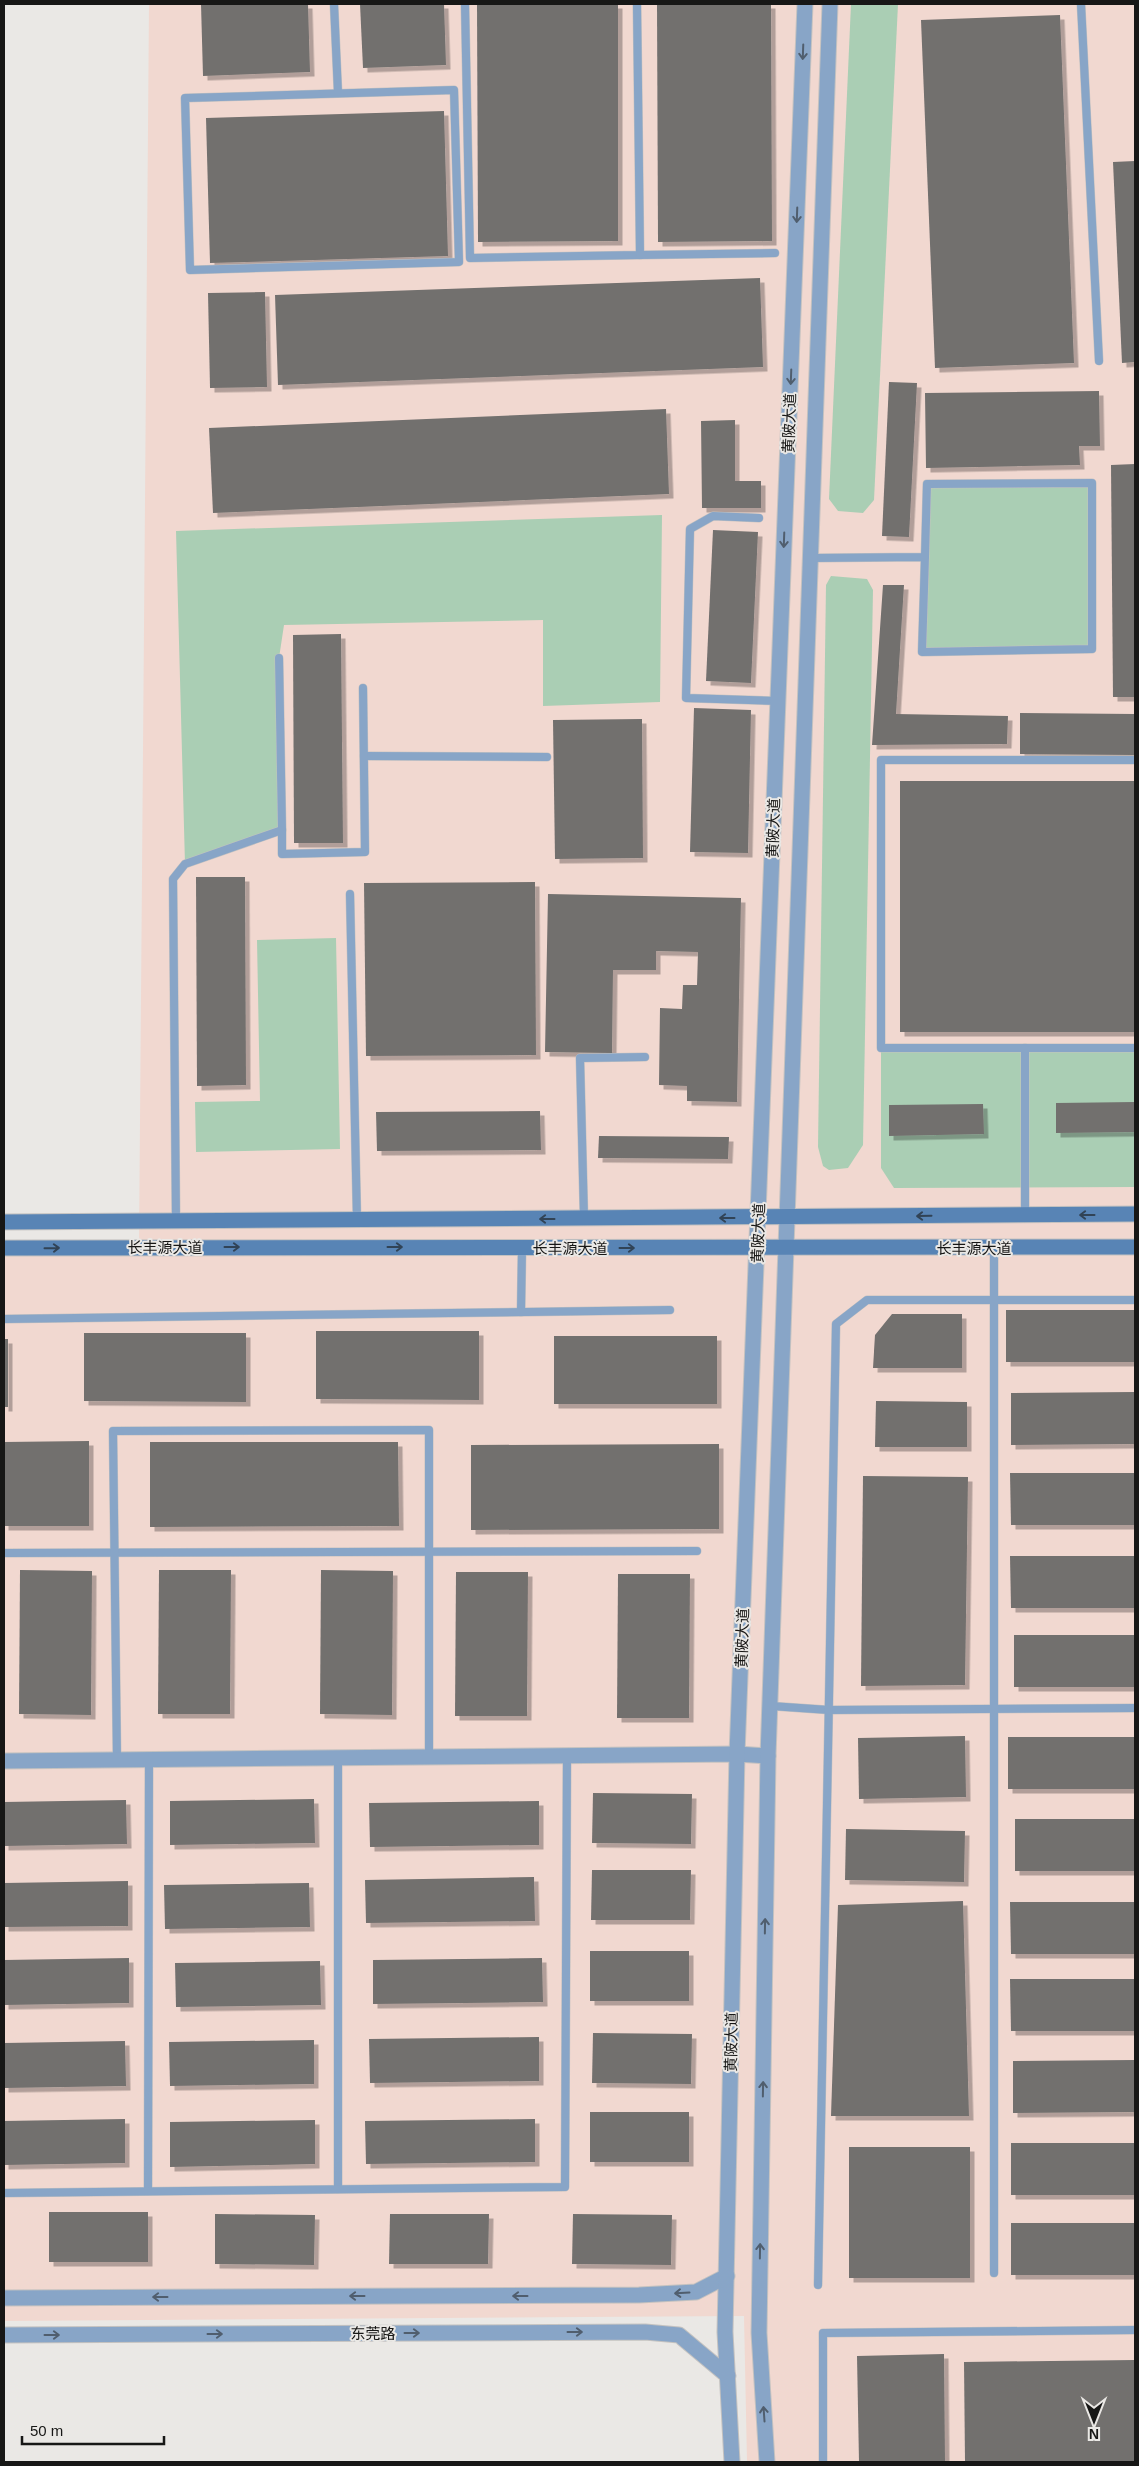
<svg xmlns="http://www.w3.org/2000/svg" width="1139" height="2466" viewBox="0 0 1139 2466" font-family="Arial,'Noto Sans SC',sans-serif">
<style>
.industrial{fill:#f1d8d0}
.green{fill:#aaceb4}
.building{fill:#72706e;filter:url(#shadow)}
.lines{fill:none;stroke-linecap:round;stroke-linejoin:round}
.service-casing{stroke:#c4c2c0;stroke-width:9}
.minor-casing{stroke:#c4c2c0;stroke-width:17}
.tertiary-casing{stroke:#c4c2c0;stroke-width:17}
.secondary-casing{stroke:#c4c2c0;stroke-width:17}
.service{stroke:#88a5c7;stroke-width:8}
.minor{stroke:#88a5c7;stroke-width:15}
.tertiary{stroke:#88a5c7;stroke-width:15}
.secondary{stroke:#5884b5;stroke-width:15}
.oneway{stroke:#505e6e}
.oneway2{stroke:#314356}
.labels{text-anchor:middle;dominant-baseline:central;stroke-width:4;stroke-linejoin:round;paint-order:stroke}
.street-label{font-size:15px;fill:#171716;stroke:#eae8e5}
</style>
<defs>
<filter id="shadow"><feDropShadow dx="4.5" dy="4.5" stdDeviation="0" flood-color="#0004"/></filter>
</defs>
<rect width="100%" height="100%" fill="#eae8e5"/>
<!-- industrial -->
<path class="industrial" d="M149,4H1135V2462H747L744,2316L4,2321V1248L139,1246Z"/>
<!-- green -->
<g class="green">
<path d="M851,4H898L874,500L863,513L838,511L829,499Z"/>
<path d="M1092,483V649L922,652L927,484Z"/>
<path d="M662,515L660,702L543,706V620L284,625L279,658L282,830L185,864L176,531Z"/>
<path d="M831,576L867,579L873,590L863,1145L848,1168L829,1170L823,1166L818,1147L826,585Z"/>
<path d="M336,938L340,1149L196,1152L195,1102L260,1101L257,940Z"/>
<path d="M881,1048H1135V1187L894,1188L881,1168Z"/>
</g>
<!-- building -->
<g class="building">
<path d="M201,4H308L310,72L203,76Z"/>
<path d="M360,4H444L446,65L363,68Z"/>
<path d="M477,4H618V241L478,242Z"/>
<path d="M657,4H771L772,241L658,242Z"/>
<path d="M1060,15L1074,363L935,368L921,20Z"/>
<path d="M444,111L448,256L210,263L206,118Z"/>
<path d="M1135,161V362L1122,363L1113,162Z"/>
<path d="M760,278L763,367L278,385L275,295Z"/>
<path d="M265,292L267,387L210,388L208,293Z"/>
<path d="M889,382L917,383L909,537L882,536Z"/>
<path d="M1099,391L1100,446H1079L1080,465L926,468L925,393Z"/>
<path d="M666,409L669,494L213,513L209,428Z"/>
<path d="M735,420V481H761V508H702L701,421Z"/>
<path d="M1135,464V697H1113L1111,465Z"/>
<path d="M713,530L758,532L751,683L706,681Z"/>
<path d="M883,585H904L896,714L1008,716L1007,744L872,745Z"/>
<path d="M341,634L343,843H294L293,635Z"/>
<path d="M694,708L751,710L748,853L690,852Z"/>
<path d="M1020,713L1135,714V755L1020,754Z"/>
<path d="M642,719L643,858L555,859L553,720Z"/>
<rect x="900" y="781" width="235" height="251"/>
<path d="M196,877H245L246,1085L197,1086Z"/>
<path d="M535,882L536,1055L366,1056L364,883Z"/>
<path d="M548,894L741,898L737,1102L687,1101V1086L659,1085L660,1008L682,1009L683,985H697L698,952L656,951V970H613L612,1053L545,1052Z"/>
<path d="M1135,1102V1132L1056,1133V1103Z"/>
<path d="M983,1104L984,1134L889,1136V1105Z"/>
<path d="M540,1111L541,1150L377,1151L376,1112Z"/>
<path d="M599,1136L729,1137L728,1159L598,1158Z"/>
<rect x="1006" y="1310" width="129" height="52"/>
<path d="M892,1314H962V1368H873L875,1335Z"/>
<path d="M316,1331H479V1400L316,1399Z"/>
<path d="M84,1333H246V1402L84,1401Z"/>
<rect x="554" y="1336" width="163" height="68"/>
<rect x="4" y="1339" width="4" height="68"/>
<path d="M1135,1392V1444L1011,1445V1393Z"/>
<path d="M876,1401L967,1402V1447H875Z"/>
<path d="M89,1441V1526H4V1442Z"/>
<path d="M150,1442H398L399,1526L150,1527Z"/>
<path d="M719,1444V1529L471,1530V1445Z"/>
<path d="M1010,1473H1135V1525H1011Z"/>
<path d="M863,1476L968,1477L965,1685L861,1686Z"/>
<path d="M1010,1556H1135V1608H1011Z"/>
<path d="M20,1570L92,1571L91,1715L19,1714Z"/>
<path d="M159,1570H231L230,1714H158Z"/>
<path d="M321,1570L393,1571L392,1715L320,1714Z"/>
<path d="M456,1572H528L527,1716H455Z"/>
<path d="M618,1574H690L689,1718H617Z"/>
<rect x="1014" y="1635" width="121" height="52"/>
<path d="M965,1736L966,1797L859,1799L858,1738Z"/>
<rect x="1008" y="1737" width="127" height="52"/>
<path d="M593,1793L692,1794L691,1844L592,1843Z"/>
<path d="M314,1799L315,1843L170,1845V1801Z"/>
<path d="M126,1800L127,1844L4,1846V1802Z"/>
<path d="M539,1801V1845L370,1847L369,1803Z"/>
<rect x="1015" y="1819" width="120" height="52"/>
<path d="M846,1829L965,1831L964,1882L845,1880Z"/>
<path d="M592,1870H691L690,1920H591Z"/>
<path d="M534,1877L535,1921L366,1923L365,1880Z"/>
<path d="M128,1881V1926L4,1927V1883Z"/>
<path d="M309,1883L310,1927L165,1929L164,1885Z"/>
<path d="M963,1901L969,2116H831L838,1905Z"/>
<path d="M1010,1902H1135V1954H1011Z"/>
<rect x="590" y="1951" width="99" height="50"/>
<path d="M129,1958V2003L4,2005V1960Z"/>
<path d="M542,1958L543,2002L373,2004V1960Z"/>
<path d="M320,1961L321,2005L176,2007L175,1963Z"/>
<path d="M1010,1979H1135V2031H1011Z"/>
<path d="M593,2033L692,2034L691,2084L592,2083Z"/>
<path d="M539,2037V2081L370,2083L369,2039Z"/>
<path d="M314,2040V2084L170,2086L169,2042Z"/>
<path d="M125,2041L126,2086L4,2088V2043Z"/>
<path d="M1135,2060V2112L1013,2113V2061Z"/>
<rect x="590" y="2112" width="99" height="50"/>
<path d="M125,2119V2163L4,2165V2121Z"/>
<path d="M535,2119V2162L366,2164L365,2121Z"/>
<path d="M315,2120V2164L170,2167V2122Z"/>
<rect x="1011" y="2143" width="124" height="52"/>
<rect x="849" y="2147" width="121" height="131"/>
<rect x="49" y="2212" width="99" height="50"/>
<path d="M215,2214L315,2215L314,2265L215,2264Z"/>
<path d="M390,2214H489L488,2264H389Z"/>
<path d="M573,2214L672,2215L671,2265L572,2264Z"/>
<rect x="1011" y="2223" width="124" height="52"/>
<path d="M944,2354L945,2462H859L857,2356Z"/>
<path d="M1135,2360V2462H965L964,2362Z"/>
</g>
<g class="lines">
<defs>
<g id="service">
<path d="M334,4L338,93"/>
<path d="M465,4L470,258L640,255L637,4"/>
<path d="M1081,4L1099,361"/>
<path d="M454,90L459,262L190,270L185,98Z"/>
<path d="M640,255L775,253"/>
<path d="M759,518L713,516L690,529L686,698L778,701"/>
<path d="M811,558L925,557L922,652L1092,649V483L927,484L925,557"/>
<path d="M279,658L282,830"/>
<path d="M364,756L547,757"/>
<path d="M1135,760H881V1048H1135"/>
<path d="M350,894L357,1220"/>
<path d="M1025,1048V1215"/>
<path d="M584,1218L580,1058L645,1057"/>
<path d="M176,1221L173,879L185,864L282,830V854L365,852L363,688"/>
<path d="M521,1312L522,1248"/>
<path d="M4,1319L670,1310"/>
<path d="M4,1553L697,1551"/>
<path d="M771,1706L829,1710L1135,1708"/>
<path d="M117,1760L113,1431L429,1430V1757"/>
<path d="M338,2189V1758"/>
<path d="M148,2191L149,1760"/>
<path d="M4,2193L565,2187L567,1755"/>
<path d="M994,2273V1248"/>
<path d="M818,2285L836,1324L867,1300H1135"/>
<path d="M823,2462V2333L1135,2330"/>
</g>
<path id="minor" d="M4,1761L737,1754L768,1756"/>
<g id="tertiary">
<path d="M4,2298L639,2295L696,2292L727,2276"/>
<path d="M4,2335L645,2332L679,2335L728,2376"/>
<path d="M732,2462L725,2332L737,1754L805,4"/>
<path d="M767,2462L759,2333L768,1756L830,4"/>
</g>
<g id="secondary">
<path d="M4,1222L1135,1214"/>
<path d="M4,1248L1135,1247"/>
</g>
</defs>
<!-- service casing -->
<use href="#service" class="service-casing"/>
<!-- minor casing -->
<use href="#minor" class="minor-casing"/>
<!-- tertiary casing -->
<use href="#tertiary" class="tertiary-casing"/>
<!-- secondary casing -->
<use href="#secondary" class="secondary-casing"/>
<!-- service -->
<use href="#service" class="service"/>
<!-- minor -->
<use href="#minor" class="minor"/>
<!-- tertiary -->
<use href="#tertiary" class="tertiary"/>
<!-- secondary -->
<use href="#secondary" class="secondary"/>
</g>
<!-- one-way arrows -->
<defs><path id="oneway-shaft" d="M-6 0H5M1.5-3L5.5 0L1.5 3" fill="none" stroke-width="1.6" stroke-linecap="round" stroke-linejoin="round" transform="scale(1.25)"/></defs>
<g class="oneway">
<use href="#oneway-shaft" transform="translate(803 52) rotate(92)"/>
<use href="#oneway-shaft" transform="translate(797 215) rotate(92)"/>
<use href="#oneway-shaft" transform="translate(791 377) rotate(92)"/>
<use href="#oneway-shaft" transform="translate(784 540) rotate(92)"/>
<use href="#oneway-shaft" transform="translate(765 1926) rotate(-89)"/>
<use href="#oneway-shaft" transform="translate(763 2089) rotate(-89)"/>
<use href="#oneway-shaft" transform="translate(760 2251) rotate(-89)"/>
<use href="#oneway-shaft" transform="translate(682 2293) rotate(177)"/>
<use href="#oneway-shaft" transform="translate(357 2296) rotate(180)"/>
<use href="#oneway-shaft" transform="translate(520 2296) rotate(180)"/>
<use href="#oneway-shaft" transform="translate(160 2297) rotate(180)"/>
<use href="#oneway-shaft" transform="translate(575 2332)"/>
<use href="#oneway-shaft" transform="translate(412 2333)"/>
<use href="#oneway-shaft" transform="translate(215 2334)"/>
<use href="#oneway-shaft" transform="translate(52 2335)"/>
<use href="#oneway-shaft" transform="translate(764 2414) rotate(-94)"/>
</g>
<g class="oneway2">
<use href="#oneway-shaft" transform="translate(1087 1215) rotate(180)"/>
<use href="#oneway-shaft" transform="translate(924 1216) rotate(179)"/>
<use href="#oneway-shaft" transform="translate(727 1218) rotate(180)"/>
<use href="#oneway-shaft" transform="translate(547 1219) rotate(180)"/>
<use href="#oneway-shaft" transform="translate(232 1247)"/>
<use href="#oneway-shaft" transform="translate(395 1247)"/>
<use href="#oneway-shaft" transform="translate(52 1248) rotate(-1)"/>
<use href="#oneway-shaft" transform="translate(627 1248)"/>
</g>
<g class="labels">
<!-- street labels -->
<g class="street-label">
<text transform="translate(789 423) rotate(-88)">黄陂大道</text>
<text transform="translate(773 828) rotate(-88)">黄陂大道</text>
<text transform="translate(758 1233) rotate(-88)">黄陂大道</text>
<text x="165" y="1247">长丰源大道</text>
<text x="570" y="1248">长丰源大道</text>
<text x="974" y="1248">长丰源大道</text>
<text transform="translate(742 1638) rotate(-88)">黄陂大道</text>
<text transform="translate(731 2042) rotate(-89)">黄陂大道</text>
<text x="373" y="2333">东莞路</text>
</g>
</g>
<!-- border -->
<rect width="1139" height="2466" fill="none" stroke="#171716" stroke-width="10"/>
<!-- north arrow -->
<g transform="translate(1094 2421) rotate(180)" stroke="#eae8e5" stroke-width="4" paint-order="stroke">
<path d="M0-4L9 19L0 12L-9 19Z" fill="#171716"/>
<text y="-8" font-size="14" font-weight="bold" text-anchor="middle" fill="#171716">N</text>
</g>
<!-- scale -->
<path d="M22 2436v8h142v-8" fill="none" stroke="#171716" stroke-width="2.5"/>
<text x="30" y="2436" font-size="15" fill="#171716" stroke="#eae8e5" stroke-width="4" paint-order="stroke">50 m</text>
</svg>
